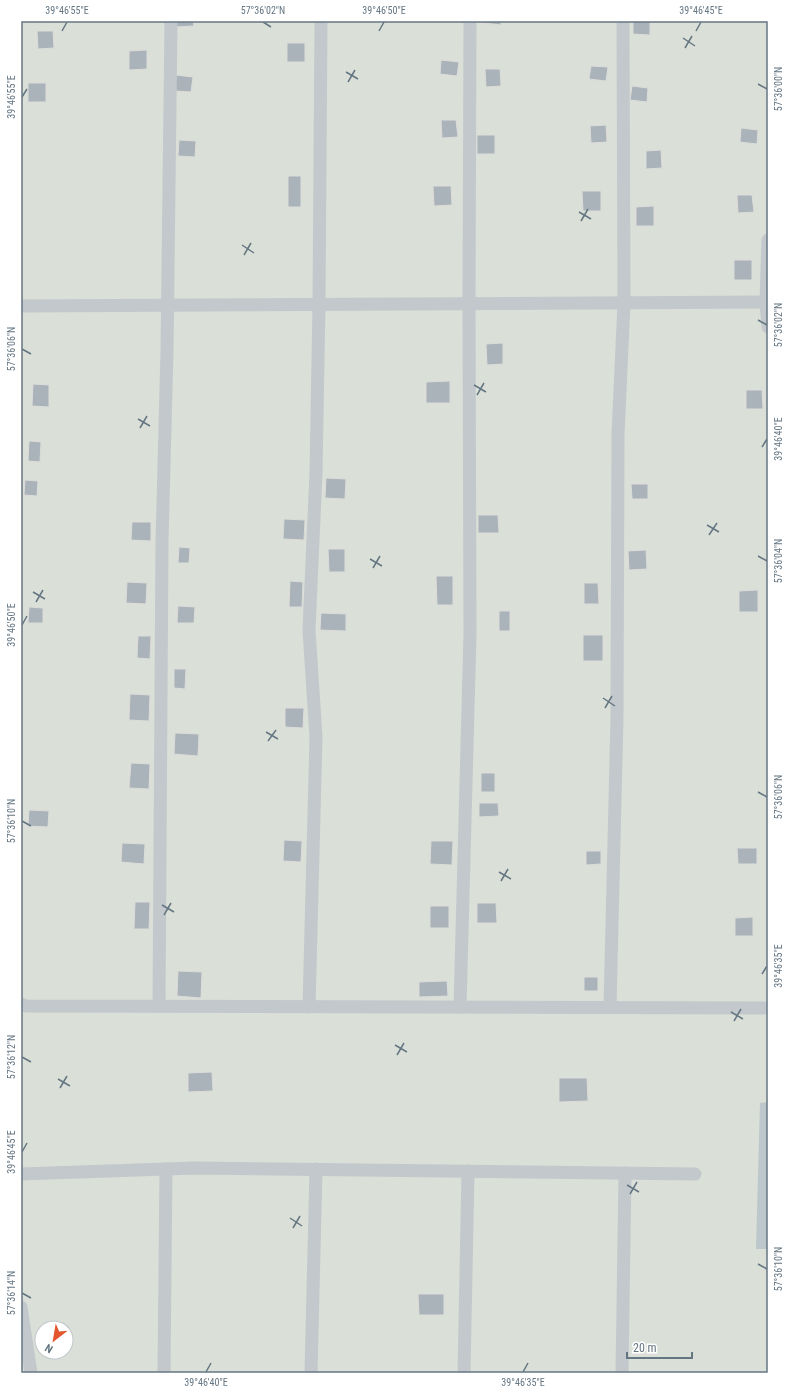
<svg xmlns="http://www.w3.org/2000/svg" width="789" height="1394" viewBox="0 0 789 1394" font-family="'Roboto Condensed',sans-serif">
<style>
.green{fill:#dadfd7;fill-rule:evenodd}
.water{fill:#bbc7cb}
.building{fill:#aab3b9;stroke:#dcdcda}
.lines{fill:none;stroke-linecap:round;stroke-linejoin:round}
.lane{stroke:#c3c8cc;stroke-width:13}
.ticks{fill:none;stroke:#657683;stroke-width:1.5}
.neatline{fill:none;stroke:#657683;stroke-width:1.5}
.ticks-label{font-size:10px;text-anchor:middle;fill:#657683}
</style>
<rect width="100%" height="100%" fill="#fafaf8"/>
<!-- green -->
<path class="green" d="M21,21H768V1373H21ZM42,1328H66V1352H42Z"/>
<!-- water -->
<path class="water" d="M768,1102V1249H756L760,1103Z"/>
<!-- building -->
<g class="building">
<path d="M174,21H193L194,26L174,27Z"/>
<path d="M484,21H501V25L484,23Z"/>
<path d="M633,21H650V35L633,34Z"/>
<path d="M37,31H53L54,48L38,49Z"/>
<rect x="287" y="43" width="18" height="19"/>
<path d="M147,50V69L129,70V51Z"/>
<path d="M441,60L459,62L457,76L440,74Z"/>
<path d="M591,66L608,67L606,81L589,79Z"/>
<path d="M485,69H500L501,86L486,87Z"/>
<path d="M176,75L193,77L191,92L175,91Z"/>
<rect x="28" y="83" width="18" height="19"/>
<path d="M632,86L648,88L647,102L630,100Z"/>
<path d="M441,120H456L458,137L442,138Z"/>
<path d="M606,125L607,142L591,143L590,126Z"/>
<path d="M741,128L758,130L757,144L740,142Z"/>
<rect x="477" y="135" width="18" height="19"/>
<path d="M179,140L196,141L195,157L178,156Z"/>
<path d="M661,150L662,168L646,169V151Z"/>
<rect x="288" y="176" width="13" height="31"/>
<path d="M433,186H451L452,205L434,206Z"/>
<path d="M582,191H601V211H583Z"/>
<path d="M737,195H752L754,212L738,213Z"/>
<path d="M654,206V226H636V207Z"/>
<rect x="734" y="260" width="18" height="20"/>
<path d="M503,343V364L487,365L486,344Z"/>
<path d="M450,381V403H426V382Z"/>
<path d="M33,384L49,385V407L32,406Z"/>
<path d="M746,390H762L763,409H746Z"/>
<path d="M29,441L41,442L40,462L28,461Z"/>
<path d="M326,478L346,479L345,499L325,498Z"/>
<path d="M25,480L38,481L37,496L24,495Z"/>
<path d="M631,484H648V499H632Z"/>
<path d="M478,515H498L499,533H478Z"/>
<path d="M284,519L305,520L304,540L283,539Z"/>
<path d="M132,522H151V541L131,540Z"/>
<path d="M179,547L190,548L189,563H178Z"/>
<path d="M328,549H345V572H329Z"/>
<path d="M646,550L647,569L629,570L628,551Z"/>
<path d="M436,576H453V605H437Z"/>
<path d="M290,581L303,582L302,607H289Z"/>
<path d="M127,582L147,583L146,604L126,603Z"/>
<path d="M584,583H598L599,604H584Z"/>
<path d="M758,590V612H739V591Z"/>
<path d="M178,606L195,607L194,623H177Z"/>
<path d="M29,607L43,608V623H28Z"/>
<rect x="499" y="611" width="11" height="20"/>
<path d="M321,613L346,614V631L320,630Z"/>
<rect x="583" y="635" width="20" height="26"/>
<path d="M138,636H151L150,659L137,658Z"/>
<path d="M174,669H186L185,689L174,688Z"/>
<path d="M130,694L150,695L149,721L129,720Z"/>
<path d="M285,708H304L303,728L285,727Z"/>
<path d="M175,733L199,734L198,756L174,754Z"/>
<path d="M131,763L150,764L149,789L129,788Z"/>
<rect x="481" y="773" width="14" height="19"/>
<path d="M479,803H498L499,816L479,817Z"/>
<path d="M29,810L49,811L48,827L28,826Z"/>
<path d="M284,840L302,841L301,862L283,861Z"/>
<path d="M431,841H453L452,865L430,864Z"/>
<path d="M122,843L145,844L144,864L121,862Z"/>
<path d="M737,848H757V864H738Z"/>
<path d="M586,851H601V864L586,865Z"/>
<path d="M135,902H150L149,929H134Z"/>
<path d="M477,903H496L497,923H477Z"/>
<rect x="430" y="906" width="19" height="22"/>
<path d="M753,917V936H735V918Z"/>
<path d="M178,971L202,972L201,998L177,996Z"/>
<rect x="584" y="977" width="14" height="14"/>
<path d="M447,981L448,996L419,997V982Z"/>
<path d="M212,1072L213,1091L188,1092V1073Z"/>
<path d="M559,1078H587L588,1101L559,1102Z"/>
<path d="M418,1294H444V1315H419Z"/>
</g>
<g class="lines">
<!-- lane -->
<g class="lane">
<path d="M768,240L766,302L768,327"/>
<path d="M21,306L768,302"/>
<path d="M21,1004L26,1006L768,1008"/>
<path d="M159,1006L162,541L167,352L171,21"/>
<path d="M309,1007L316,737L309,630L316,473L319,304L321,21"/>
<path d="M460,1007L470,634L469,303L470,21"/>
<path d="M610,1007L617,718L618,434L624,303L623,21"/>
<path d="M21,1174L195,1168L695,1174"/>
<path d="M21,1307L31,1373"/>
<path d="M164,1373L166,1169"/>
<path d="M311,1373L316,1169"/>
<path d="M464,1373L468,1171"/>
<path d="M622,1373L625,1173"/>
</g>
</g>
<!-- ticks -->
<path class="ticks" d="M263,22L271,27M62,31L67,22M379,31L384,22M696,31L701,22M683,38L695,46M685,48L692,36M346,72L358,79M348,82L355,70M758,84L767,89M22,97L27,89M579,212L591,219M581,221L588,209M242,245L254,253M244,255L251,243M758,320L767,325M22,349L31,354M474,385L486,392M477,395L484,383M138,419L150,426M140,428L147,416M762,447L767,439M707,525L719,532M709,535L717,523M758,556L767,561M370,559L382,566M373,568L380,556M33,592L45,599M36,602L43,590M22,625L27,616M603,698L615,706M605,708L612,696M266,732L278,739M268,741L276,730M758,792L767,797M22,821L31,826M499,872L511,879M501,881L508,869M162,905L174,912M164,915L171,903M762,974L767,966M731,1012L743,1019M734,1021L741,1009M395,1045L407,1052M397,1055L404,1043M22,1057L31,1062M58,1079L70,1086M60,1088L67,1076M22,1152L27,1143M627,1185L639,1192M630,1194L637,1182M290,1218L302,1226M293,1228L300,1216M758,1264L767,1269M22,1293L31,1298M206,1372L211,1363M523,1372L528,1363"/>
<!-- border -->
<rect width="789" height="1394" fill="none" stroke="#ffffff" stroke-width="44"/>
<!-- north arrow -->
<g transform="translate(54 1340) rotate(211)"><circle r="19" fill="#ffffff" stroke="#c1c8cd"/>
<path d="M0-3L7 15L0 10L-7 15Z" fill="#e4572e"/>
<text y="-6" font-size="11" font-weight="bold" text-anchor="middle" fill="#657683">N</text>
</g>
<!-- scale -->
<path d="M627 1352v6h65v-6" fill="none" stroke="#657683" stroke-width="2"/>
<text x="633" y="1352" font-size="12" fill="#657683" stroke="#ffffff" stroke-width="3" paint-order="stroke">20 m</text>
<rect x="22" y="22" width="745" height="1350" class="neatline"/>
<g class="ticks-label">
<text x="67" y="14">39°46'55"E</text>
<text x="263" y="14">57°36'02"N</text>
<text x="384" y="14">39°46'50"E</text>
<text x="701" y="14">39°46'45"E</text>
<text transform="translate(778 89) rotate(-90)" y="4">57°36'00"N</text>
<text transform="translate(11 97) rotate(-90)" y="4">39°46'55"E</text>
<text transform="translate(778 325) rotate(-90)" y="4">57°36'02"N</text>
<text transform="translate(11 349) rotate(-90)" y="4">57°36'06"N</text>
<text transform="translate(778 439) rotate(-90)" y="4">39°46'40"E</text>
<text transform="translate(778 561) rotate(-90)" y="4">57°36'04"N</text>
<text transform="translate(11 625) rotate(-90)" y="4">39°46'50"E</text>
<text transform="translate(778 797) rotate(-90)" y="4">57°36'06"N</text>
<text transform="translate(11 821) rotate(-90)" y="4">57°36'10"N</text>
<text transform="translate(778 966) rotate(-90)" y="4">39°46'35"E</text>
<text transform="translate(11 1057) rotate(-90)" y="4">57°36'12"N</text>
<text transform="translate(11 1152) rotate(-90)" y="4">39°46'45"E</text>
<text transform="translate(778 1269) rotate(-90)" y="4">57°36'10"N</text>
<text transform="translate(11 1293) rotate(-90)" y="4">57°36'14"N</text>
<text x="206" y="1386">39°46'40"E</text>
<text x="523" y="1386">39°46'35"E</text>
</g>
</svg>
